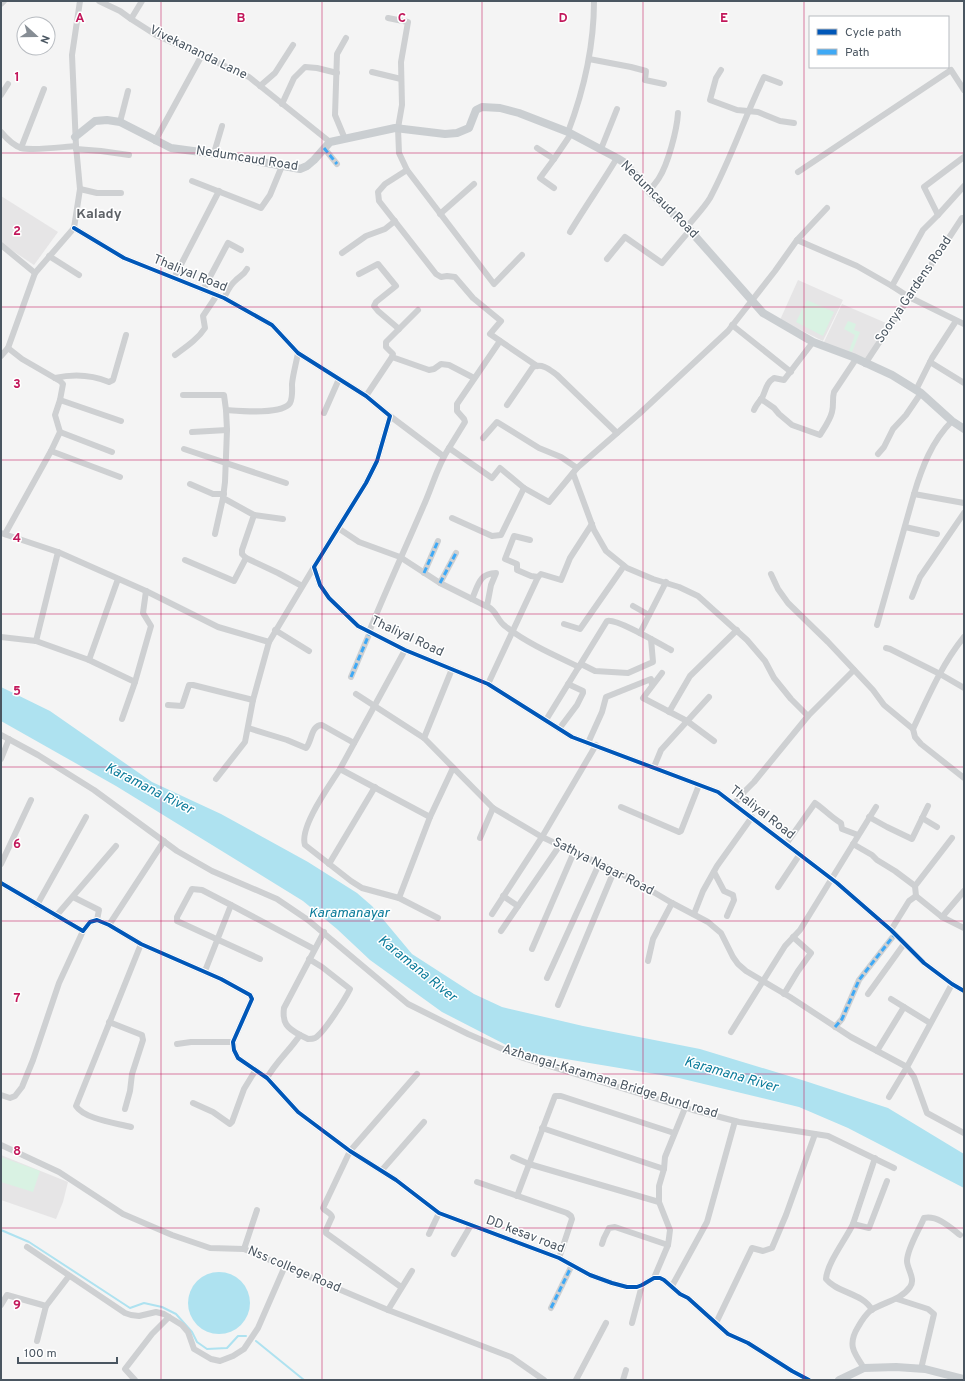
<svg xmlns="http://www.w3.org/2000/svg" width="965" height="1381" viewBox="0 0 965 1381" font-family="Overpass,sans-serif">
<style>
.education{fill:#e6e5e6}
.green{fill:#d9f2e3}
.water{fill:#aee2f0}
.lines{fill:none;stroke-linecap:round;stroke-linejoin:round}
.stream{stroke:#aee2f0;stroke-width:2}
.minor{stroke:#ced0d2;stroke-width:6}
.major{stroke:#caced1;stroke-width:8}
.quiet{stroke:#3fa9f5;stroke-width:3;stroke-dasharray:6 3;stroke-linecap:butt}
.cycleway-casing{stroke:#fff;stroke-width:6}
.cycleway{stroke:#0057b8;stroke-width:4}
.grid{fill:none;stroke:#c2185b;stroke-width:1;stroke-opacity:0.55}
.labels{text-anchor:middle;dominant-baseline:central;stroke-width:3;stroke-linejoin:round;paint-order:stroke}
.street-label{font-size:13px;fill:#4a5661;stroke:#fff}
.neighbourhood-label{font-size:14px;font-weight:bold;fill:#5f6368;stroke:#fff}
.water-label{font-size:14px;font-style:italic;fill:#0c7c9b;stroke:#fff}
.grid-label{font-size:13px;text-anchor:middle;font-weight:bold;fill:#c2185b;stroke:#fff;stroke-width:3;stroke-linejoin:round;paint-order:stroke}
</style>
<rect width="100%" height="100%" fill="#f4f4f4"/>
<!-- education -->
<g class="education">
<path d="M1,196L58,232L34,265L1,243Z"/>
<path d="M798,280L843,300L823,341L780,320Z"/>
<path d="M842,304L886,323L867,359L823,344Z"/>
<path d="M1,1155L68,1182L63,1202L56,1219L1,1200Z"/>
</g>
<!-- green -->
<g class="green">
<path d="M807,300L834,312L823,336L796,322Z"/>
<path d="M848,321L856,324L854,330L860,332L852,352L849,351L855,335L844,329Z"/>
<path d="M1,1157L40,1171L33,1192L1,1182Z"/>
</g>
<!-- water -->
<g class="water">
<path d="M1,687L50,711L152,782L221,814L308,862L357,893L372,906L412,954L474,994L502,1007L583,1026L700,1049L802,1080L888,1108L964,1154V1188L848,1128L799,1107L679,1078L518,1051L442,1012L370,960L337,929L303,901L116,786L1,721Z"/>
<circle cx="219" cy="1303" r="31"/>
</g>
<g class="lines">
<!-- stream -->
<g class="stream">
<path d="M1,1230L29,1242L130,1308L144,1303L162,1307L176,1314L192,1332L197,1342L207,1349L227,1348L238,1336H246"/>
<path d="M256,1341L304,1380"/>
</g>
<!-- minor -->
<g class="minor">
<path d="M99,1L120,11L131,19L156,35L249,77L330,142"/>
<path d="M1,4L4,1"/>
<path d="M388,18L408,22L401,62L402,105L398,128L399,153L407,170L494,284L522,255"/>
<path d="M131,19L142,1"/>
<path d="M589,59L631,67L646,71L645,80L664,84"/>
<path d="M721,70L716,78L710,100L737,110L758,112L780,121L794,123"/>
<path d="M372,72L401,79"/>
<path d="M260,86L275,73L293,45"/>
<path d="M1,95L8,84"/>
<path d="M282,104L294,78L305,67L317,68L337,73"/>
<path d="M120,122L128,91"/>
<path d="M1,132C6,138 13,145 21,148C34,151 61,147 76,146"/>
<path d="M568,132C584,90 594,46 594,1"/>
<path d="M345,139L335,115L337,54L346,38"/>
<path d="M155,141L202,55"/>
<path d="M21,148L44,89"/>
<path d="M324,148L337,164"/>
<path d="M537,148L554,159"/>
<path d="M76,149L101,151L129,155"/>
<path d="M601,149L617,109"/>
<path d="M214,153L222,126"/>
<path d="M964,157L924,187L938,215L964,186"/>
<path d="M407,170L385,184L378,192L379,201L436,274L441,277L447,276L455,277L473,298L501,321L490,334L537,366"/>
<path d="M798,172L951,70L964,90"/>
<path d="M192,181L261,208L270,195L282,166"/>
<path d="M554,188L540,178L554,159L571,134"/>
<path d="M80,189L97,193H121"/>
<path d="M649,191C652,187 656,183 659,178C668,164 677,130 678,113"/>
<path d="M440,214L474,184"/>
<path d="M687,227C694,218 704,208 710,198C731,159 745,116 764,77L780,83"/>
<path d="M74,228L124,258L224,298L272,325L298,353L366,396L390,416L377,461L366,483L314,567L320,585L329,598L358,626L405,650L488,684L572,737L718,792L837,883L891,930L924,963L952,984L964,991"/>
<path d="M570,232C585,207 602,183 617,158"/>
<path d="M797,240L857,266L892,286L909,297L964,324"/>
<path d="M1,245L35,273"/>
<path d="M342,253L366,236L385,229L395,221"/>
<path d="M49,256L79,275"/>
<path d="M607,259L625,237L662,263L690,230"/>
<path d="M359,274L378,264L396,286L376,302L374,306L378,311L399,329"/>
<path d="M174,278L219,191"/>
<path d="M892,286L923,230L938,215"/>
<path d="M203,290L228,243L241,250"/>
<path d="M224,298C227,292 230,285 235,281C240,276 244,275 247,269"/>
<path d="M732,325L791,372"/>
<path d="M175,355C186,347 198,339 205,328L203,316L217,295"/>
<path d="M1,356L8,348L35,273L74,228L80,189L76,146L72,55L80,1"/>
<path d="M392,357L429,370L434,369L441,364L449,365L474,378"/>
<path d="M930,362L964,383"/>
<path d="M865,364C897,315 930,267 962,218H964"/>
<path d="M55,378C73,374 92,375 109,382L113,380L126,335"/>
<path d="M916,390L932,358L956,321"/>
<path d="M183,395H224L226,410C240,411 282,415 290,403C293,397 292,390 292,384C293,374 296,364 298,353"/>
<path d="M366,396L392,357L393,354L386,347V342L418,310"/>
<path d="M761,399L774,408L779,414L792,425L820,435C825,427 830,420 832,412C834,405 832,399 834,392L856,359"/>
<path d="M60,400L121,421"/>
<path d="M507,405L533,367C543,363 550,370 557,375L617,433"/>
<path d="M226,410L227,430L225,482L223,498L254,515L242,550V554L246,558L278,573L302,586"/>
<path d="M754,410C756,405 759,402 762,398C766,390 766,383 774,378L784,380L813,342"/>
<path d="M324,413L339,379"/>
<path d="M390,416L443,456"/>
<path d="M60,432L112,452"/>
<path d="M192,432L227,430"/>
<path d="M483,438L497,422L539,448L561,457L577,468"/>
<path d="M449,448L465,422L464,419L457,411V404L500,341"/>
<path d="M184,449L286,483"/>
<path d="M51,451L120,477"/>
<path d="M878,454L884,447L893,429L906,415L921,393"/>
<path d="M573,473L594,530L606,551L627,568L653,579L679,587L698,596L747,640L765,661L774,678L791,699L808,716"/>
<path d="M190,484L213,494H224"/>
<path d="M914,494C922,467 932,441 952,421"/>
<path d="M254,515L283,519"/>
<path d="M452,518L492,536L501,535L524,488"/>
<path d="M905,527L937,534"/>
<path d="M338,528L359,542L400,557L440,583L490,608C497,613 498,621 505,626C526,643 556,656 579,667"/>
<path d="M1,533L58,552L146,591L218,627L269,642L314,567"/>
<path d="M5,534L51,451L60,432L55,415L60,400L63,384L60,381L22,359L8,348"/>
<path d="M215,534L223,498"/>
<path d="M530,540L514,536L505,559L517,564V570L531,576L538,577"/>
<path d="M185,560L234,581L246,558"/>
<path d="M424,573L438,541"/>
<path d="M771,574L778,589L788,603L828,642L873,690L884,705L913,729"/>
<path d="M440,583L456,553"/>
<path d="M912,597L920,577L964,513"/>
<path d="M472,599C478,586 479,573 496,573L491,585L487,606"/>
<path d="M633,606L649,615"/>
<path d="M564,624L580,629L624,566"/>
<path d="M877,625L914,494L964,503"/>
<path d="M275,630L309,651"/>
<path d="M369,632C386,590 405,549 423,507C432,488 437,466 449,448L492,478L500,468L524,488L549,502L577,468L639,414L728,331L775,271L797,240L827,208"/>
<path d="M640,633L666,582"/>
<path d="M1,637L36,641L89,660L135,682L151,626L143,613L146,591"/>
<path d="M964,637C942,664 928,697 913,729L915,737L921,744L964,778"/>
<path d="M36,641L58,552"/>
<path d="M886,648L890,649L940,674L964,688"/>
<path d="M405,650L340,769L430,817"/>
<path d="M89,660L118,579"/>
<path d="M581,664L595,671L628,673L653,662L651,639"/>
<path d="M662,673L643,698L687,721L714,741"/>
<path d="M351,677L370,632"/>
<path d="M488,684L538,577L541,574L561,580L570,558L592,524"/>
<path d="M356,694L424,738L493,808L542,837L492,914"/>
<path d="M168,705L182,706L189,685H193L253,700"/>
<path d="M669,712L690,676L737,630"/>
<path d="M122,719L135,682"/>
<path d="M546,720L607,621C616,618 660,644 671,650"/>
<path d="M248,728L287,740L306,748C312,741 311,725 322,725L354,743"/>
<path d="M559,729L577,705L583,693V691L568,684"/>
<path d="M1,735L38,755L94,790L177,851L212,871L277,899L308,920L408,1004L468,1034L523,1058L693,1110L739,1122L828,1136L894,1168"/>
<path d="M424,738L452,669"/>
<path d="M588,743L602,712L606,697L651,679L652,685"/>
<path d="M596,745L542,837L628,877L672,903L708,922L721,933L733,957L738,964L746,971L790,997L851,1037L907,1067L889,1097"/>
<path d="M1,759L9,739"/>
<path d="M654,767L661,750L709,697"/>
<path d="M340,769C330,785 299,827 305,845L351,881L362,888L399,898L438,918"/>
<path d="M216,779L245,742L253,700L269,642"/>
<path d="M734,804L744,792L754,782L808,716L854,670"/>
<path d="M621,807L679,832L681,831L699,785"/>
<path d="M869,817L887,827L912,839L928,806"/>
<path d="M922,818L937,827"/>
<path d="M480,838L493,808"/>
<path d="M786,844L815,803C825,810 832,818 841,823L842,829L858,835"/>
<path d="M853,844L872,855L877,860L895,871L915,886"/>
<path d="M1,864L31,800"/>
<path d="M329,864L375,787"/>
<path d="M714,872L724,891L733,895L734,900L727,916"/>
<path d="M1,883L83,931L90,922L97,920L109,925L141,944L221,979L250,995L252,999L233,1042L234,1050L238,1058L267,1078L298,1112L350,1151L396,1180L439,1213L559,1258L590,1275L612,1283L627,1287H637L642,1285L654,1278H660L664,1280L680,1294L688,1298L728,1334L748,1343L792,1371L809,1380"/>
<path d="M778,887L800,854"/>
<path d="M503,896L518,906"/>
<path d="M916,896L915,886L952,838"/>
<path d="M73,897L99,910L97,920"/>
<path d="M399,898L430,817L453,768"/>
<path d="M37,905L86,817"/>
<path d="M231,905L314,949"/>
<path d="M694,914L703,891L717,866L752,817"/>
<path d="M56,916L116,846"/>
<path d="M942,917L964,891"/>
<path d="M109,925L164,841"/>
<path d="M891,930L909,901L916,896L942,917L964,928"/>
<path d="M501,931L560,845"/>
<path d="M532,949L574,852"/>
<path d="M648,961L653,939L672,903"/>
<path d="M205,971L231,905L202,890L192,889L177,917V921L260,959"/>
<path d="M547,978L599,864"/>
<path d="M952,984L907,1067L914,1077L927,1113L964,1133"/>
<path d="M784,994L798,971L811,953L793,937"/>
<path d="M868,994L904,944"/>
<path d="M891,999L930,1023"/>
<path d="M558,1005L614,871"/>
<path d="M109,1022L142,1035L143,1040L132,1074L130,1091L125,1109"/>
<path d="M835,1027L842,1019L859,980L895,934"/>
<path d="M731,1032L785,946L800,930L876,807"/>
<path d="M300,1035L308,1039C310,1039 313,1039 315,1038C324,1033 345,999 350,989L322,967L309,959"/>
<path d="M177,1044L191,1042H233"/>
<path d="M877,1051L904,1007"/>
<path d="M267,1078C276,1062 290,1050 300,1035C287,1028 282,1023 284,1008L324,932"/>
<path d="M1,1095L10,1098L15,1096L22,1087L33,1060L59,983L83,931"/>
<path d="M193,1103L213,1112L230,1124L232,1122L244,1089L255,1071"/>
<path d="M131,1127C116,1123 84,1119 76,1106L141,944"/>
<path d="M542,1128L664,1169"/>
<path d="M1,1145L59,1172L123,1214L172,1235L210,1248L244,1249L388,1310L511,1357L544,1380"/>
<path d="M513,1157L529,1164L659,1202"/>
<path d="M382,1170L424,1122"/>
<path d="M477,1182L567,1213L571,1216L572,1219L559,1258"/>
<path d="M517,1196L555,1096H561L674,1133"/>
<path d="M853,1224L869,1228L887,1181"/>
<path d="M429,1234L439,1213"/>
<path d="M602,1244L604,1238L609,1228L615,1227L668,1245"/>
<path d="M27,1247L125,1313L131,1315L139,1316L156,1312L164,1314L182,1325L188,1332L194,1349L211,1359L220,1361L233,1356L244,1349L258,1328L285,1266"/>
<path d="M244,1249L257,1210"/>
<path d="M454,1254L471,1225"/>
<path d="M654,1278L668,1245L669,1238L670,1230L659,1202V1186L664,1169L665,1157L685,1108"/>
<path d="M672,1286L707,1222L735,1121"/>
<path d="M401,1287L326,1233V1230L332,1217C331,1212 325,1212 323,1208L350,1151L417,1074"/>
<path d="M897,1299L928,1309L934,1314L921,1369"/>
<path d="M1,1305L7,1295L46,1306L69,1276"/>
<path d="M551,1308L572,1265"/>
<path d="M388,1310L412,1271"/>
<path d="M872,1310C863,1293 837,1293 826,1279C827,1263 846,1239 853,1224L875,1158"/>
<path d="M632,1323L642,1285"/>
<path d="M716,1323L752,1248L763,1251L772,1248L786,1215L815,1134"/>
<path d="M37,1341L46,1306"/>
<path d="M864,1368C854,1353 847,1345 858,1327C862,1320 865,1315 871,1310C884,1302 901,1300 910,1287C916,1279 907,1269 907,1261C907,1249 919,1230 924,1218C937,1215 950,1227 960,1235"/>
<path d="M135,1380L125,1369L152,1334L169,1317"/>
<path d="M576,1380L606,1323"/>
<path d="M623,1380L626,1370"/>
</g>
<!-- major -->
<g class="major">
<path d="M75,137L95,121L107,120L120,122L171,148L223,155L300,169L307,166L314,160L330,142L395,128L445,134L457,133L469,128L476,110L482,107L500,108L519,113L568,132L617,158L625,163L649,191L687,227L763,313L813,342L853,357L892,375L921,393L952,421L964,429"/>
<path d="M839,1380L864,1368L896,1367L925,1369L964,1379"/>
</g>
<!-- quiet -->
<g class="quiet">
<path d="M324,148L337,164"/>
<path d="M424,573L438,541"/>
<path d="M440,583L456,553"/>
<path d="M351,677L370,632"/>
<path d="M835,1027L842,1019L859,980L895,934"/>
<path d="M551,1308L572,1265"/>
</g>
<defs>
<g id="cycleway">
<path d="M74,228L124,258L224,298L272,325L298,353L366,396L390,416L377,461L366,483L314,567L320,585L329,598L358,626L405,650L488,684L572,737L718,792L837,883L891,930L924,963L952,984L964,991"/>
<path d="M1,883L83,931L90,922L97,920L109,925L141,944L221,979L250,995L252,999L233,1042L234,1050L238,1058L267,1078L298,1112L350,1151L396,1180L439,1213L559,1258L590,1275L612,1283L627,1287H637L642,1285L654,1278H660L664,1280L680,1294L688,1298L728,1334L748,1343L792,1371L809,1380"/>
</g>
</defs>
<!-- cycleway casing -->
<use href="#cycleway" class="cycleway-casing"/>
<!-- cycleway -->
<use href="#cycleway" class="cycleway"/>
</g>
<!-- grid -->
<path class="grid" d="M161,1V1380M322,1V1380M482,1V1380M643,1V1380M804,1V1380M1,153H964M1,307H964M1,460H964M1,614H964M1,767H964M1,921H964M1,1074H964M1,1228H964"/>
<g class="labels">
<!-- street labels -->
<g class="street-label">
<text transform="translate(198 53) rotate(26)">Vivekananda Lane</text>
<text transform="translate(247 159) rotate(9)">Nedumcaud Road</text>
<text transform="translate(659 200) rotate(45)">Nedumcaud Road</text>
<text transform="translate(190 274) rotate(22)">Thaliyal Road</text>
<text transform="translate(914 290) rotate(-56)">Soorya Gardens Road</text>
<text transform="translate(407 637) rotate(25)">Thaliyal Road</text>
<text transform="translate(762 813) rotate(38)">Thaliyal Road</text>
<text transform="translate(603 867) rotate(27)">Sathya Nagar Road</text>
<text transform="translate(610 1082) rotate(17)">Azhangal-Karamana Bridge Bund road</text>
<text transform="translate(525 1235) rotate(21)">DD kesav road</text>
<text transform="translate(294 1270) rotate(23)">Nss college Road</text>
</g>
<!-- neighbourhood labels -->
<g class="neighbourhood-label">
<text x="99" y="214">Kalady</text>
</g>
<!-- water labels -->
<g class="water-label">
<text transform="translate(149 789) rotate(27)">Karamana River</text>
<text x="349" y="913">Karamanayar</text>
<text transform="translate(417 969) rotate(39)">Karamana River</text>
<text transform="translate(731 1075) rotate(16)">Karamana River</text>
</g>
</g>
<g class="grid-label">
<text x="80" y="22">A</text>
<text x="241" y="22">B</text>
<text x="402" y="22">C</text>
<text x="563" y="22">D</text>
<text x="724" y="22">E</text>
<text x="17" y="81">1</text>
<text x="17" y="235">2</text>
<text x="17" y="388">3</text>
<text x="17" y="542">4</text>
<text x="17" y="695">5</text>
<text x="17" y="848">6</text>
<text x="17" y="1002">7</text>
<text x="17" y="1155">8</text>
<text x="17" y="1309">9</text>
</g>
<!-- border -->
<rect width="965" height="1381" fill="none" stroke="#4a5661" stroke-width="4"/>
<!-- legend -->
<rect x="809" y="16" width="140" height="52" fill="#ffffff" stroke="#b7bbc0"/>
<rect x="817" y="29" width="20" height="6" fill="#0057b8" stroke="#b7bbc0"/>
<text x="845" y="36" font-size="12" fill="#4a5661">Cycle path</text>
<rect x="817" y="49" width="20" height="6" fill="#3fa9f5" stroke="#b7bbc0"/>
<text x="845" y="56" font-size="12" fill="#4a5661">Path</text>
<!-- north arrow -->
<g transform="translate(36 36) rotate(111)"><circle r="19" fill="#ffffff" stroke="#b7bbc0"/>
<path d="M0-3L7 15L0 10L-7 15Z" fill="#868d94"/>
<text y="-6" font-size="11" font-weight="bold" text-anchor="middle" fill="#4a5661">N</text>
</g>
<!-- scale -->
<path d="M18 1357v6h99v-6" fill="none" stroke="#4a5661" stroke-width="2"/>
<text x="24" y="1357" font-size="12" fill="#4a5661" stroke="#ffffff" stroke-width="3" paint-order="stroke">100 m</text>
</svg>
